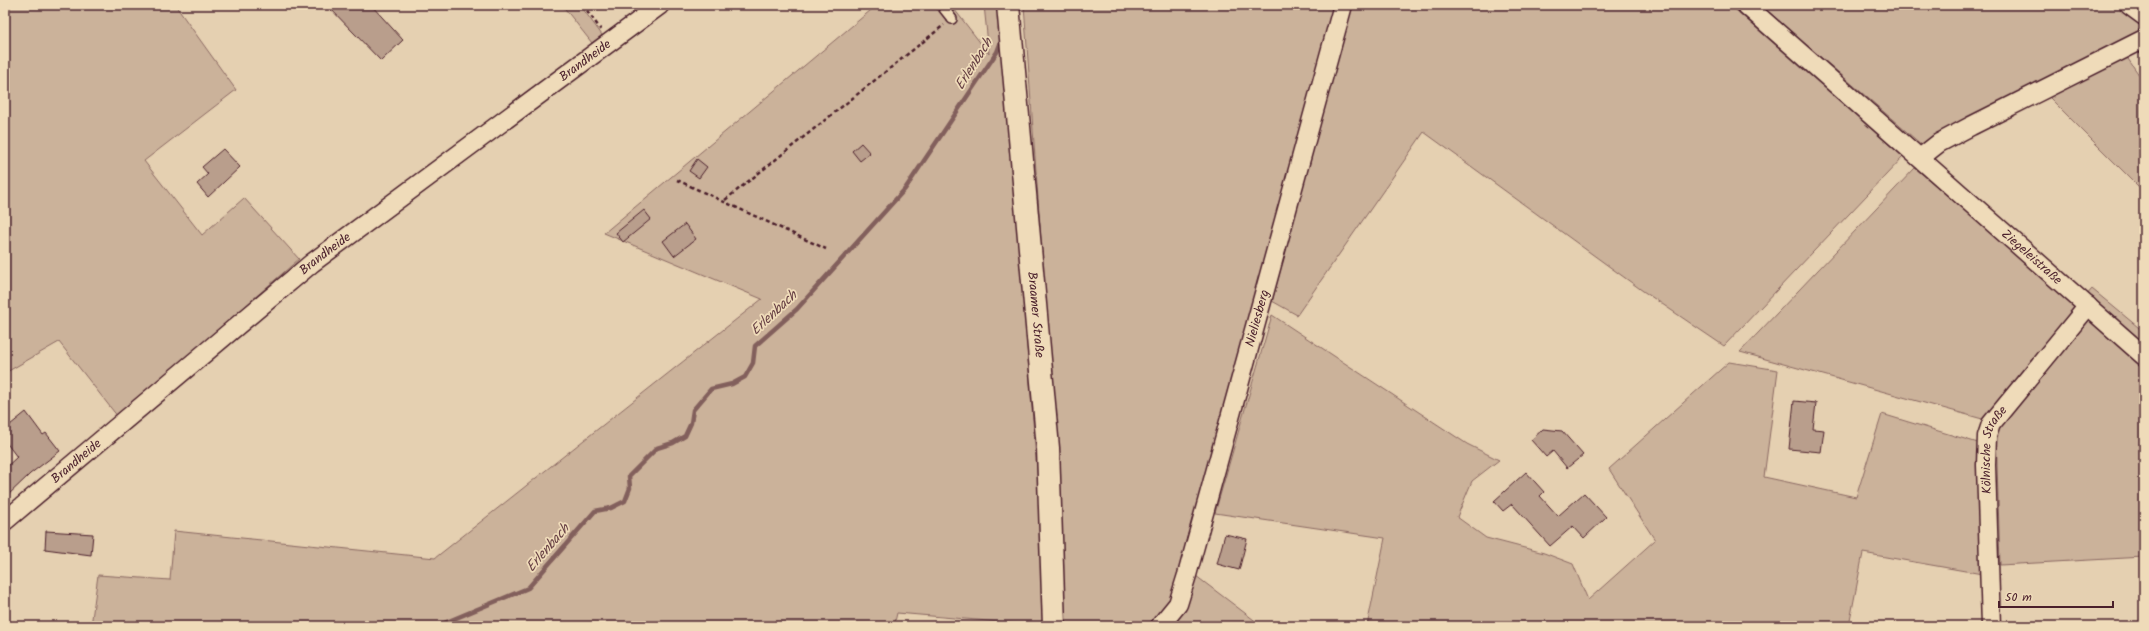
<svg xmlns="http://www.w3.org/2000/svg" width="2149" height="631" viewBox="0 0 2149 631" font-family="Kalam,sans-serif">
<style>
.green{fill:#cbb29a;stroke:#8a6862}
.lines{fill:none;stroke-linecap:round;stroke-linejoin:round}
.stream{stroke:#825f5b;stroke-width:4.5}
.building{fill:#b99e8c;stroke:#4a1f2b}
.service-casing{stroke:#4a1f2b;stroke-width:12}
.minor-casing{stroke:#4a1f2b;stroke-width:21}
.tertiary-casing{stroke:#4a1f2b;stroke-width:25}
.path{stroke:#4a1f2b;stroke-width:2.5;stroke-dasharray:4 3;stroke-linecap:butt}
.service{stroke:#efdbb9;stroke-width:9}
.minor{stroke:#efdbb9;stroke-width:18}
.tertiary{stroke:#efdbb9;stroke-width:22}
.labels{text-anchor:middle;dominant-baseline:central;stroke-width:3.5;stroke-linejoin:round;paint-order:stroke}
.street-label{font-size:13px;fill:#4a1f2b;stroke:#efdbb9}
.water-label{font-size:14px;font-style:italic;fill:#663f43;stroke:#efdbb9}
</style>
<rect width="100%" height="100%" fill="#e5d0b1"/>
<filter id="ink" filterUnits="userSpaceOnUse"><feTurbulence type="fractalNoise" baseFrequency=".025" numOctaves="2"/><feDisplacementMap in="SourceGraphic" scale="8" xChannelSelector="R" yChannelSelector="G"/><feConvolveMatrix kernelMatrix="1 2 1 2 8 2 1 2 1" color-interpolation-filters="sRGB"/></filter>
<g filter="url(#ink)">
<!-- green -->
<g class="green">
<path d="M11,5H175L236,90L144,161L202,235L244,198L299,259L118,417L59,342L5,373V9Z"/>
<path d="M562,5H580L602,35L592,43Z"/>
<path d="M877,5H951L989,54L984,5H1000L1040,509L1045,626L897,613L894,626H91L98,575L170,580L174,531L435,558L762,299L604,233Z"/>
<path d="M1024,5H1730L1903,157L1724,346L1643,291L1424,132L1297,315L1272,301L1325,106L1174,602L1154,626H1063L1056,447Z"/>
<path d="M1761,5H2120L2144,24V32L1923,146Z"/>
<path d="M2126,56L2144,82V192L2046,94Z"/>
<path d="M1915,168L2077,306L2092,289L2144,332V557L2000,565L1996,428L1986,420L1740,352Z"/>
<path d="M1272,315L1467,444L1499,460L1472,481L1457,517L1486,538L1544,553L1573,564L1588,600L1655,540L1609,469L1729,362L1778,370L1764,477L1856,497L1882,414L1978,443L1988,575L1863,553L1849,626H1367L1385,538L1215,513Z"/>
<path d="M1196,576L1262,626H1168L1183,607Z"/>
</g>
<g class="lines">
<!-- stream -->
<path class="stream" d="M437,626L528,588L595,511L611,508L625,501L630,488L629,476L657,448L673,443L685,436L691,423L693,410L711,389L732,384L745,377L753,363L755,346L797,309L905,189L997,52L1002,39"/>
</g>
<!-- building -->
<g class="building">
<path d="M327,5H371L403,40L381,61Z"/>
<path d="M861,143L870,153L860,161L852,151Z"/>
<path d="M223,149L240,167L208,197L197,184L208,174L202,167Z"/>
<path d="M697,159L707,167L699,178L689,171Z"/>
<path d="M644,210L651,219L623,242L616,233Z"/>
<path d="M685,224L696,239L674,256L663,241Z"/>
<path d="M1794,401L1816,403L1813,429L1824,430L1821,452L1789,449Z"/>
<path d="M26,412L43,435L46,433L60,451L30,474L5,498V468L17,457L5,441V429Z"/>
<path d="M1543,429L1562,431L1583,455L1567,468L1553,451L1546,457L1531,440Z"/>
<path d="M1526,472L1544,492L1540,496L1558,516L1584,493L1606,517L1584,538L1573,526L1550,546L1512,504L1503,511L1494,501Z"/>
<path d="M46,531L93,534L91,555L45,549Z"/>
<path d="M1225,534L1247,539L1239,570L1217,564Z"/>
</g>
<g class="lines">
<defs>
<path id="service" d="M941,5L952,19"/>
<g id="minor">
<path id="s1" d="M1746,5L2144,356"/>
<path d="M2129,5L2144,16"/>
<path d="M1920,158L1939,143L1971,126L2144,39"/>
<path id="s2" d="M5,521L312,263L660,5"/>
<path id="s3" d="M1160,626L1178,604L1187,575L1343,5"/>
<path id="s4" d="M1991,626L1986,465L1987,436L1991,424L2088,306"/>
</g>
<g id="tertiary">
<path id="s5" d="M1008,5L1048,448L1054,626"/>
</g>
</defs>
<!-- service casing -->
<use href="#service" class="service-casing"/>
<!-- minor casing -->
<use href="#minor" class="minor-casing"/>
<!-- tertiary casing -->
<use href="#tertiary" class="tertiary-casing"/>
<!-- path -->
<g class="path">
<path d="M583,5L601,30"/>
<path d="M677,180L826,249"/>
<path d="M725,200L944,25"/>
</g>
<!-- service -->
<use href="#service" class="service"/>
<!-- minor -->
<use href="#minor" class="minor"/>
<!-- tertiary -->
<use href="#tertiary" class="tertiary"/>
</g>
</g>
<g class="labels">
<!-- street labels -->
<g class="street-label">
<text stroke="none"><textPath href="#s2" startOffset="741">Brandheide</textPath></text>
<text stroke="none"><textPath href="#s2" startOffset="417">Brandheide</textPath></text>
<text stroke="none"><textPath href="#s1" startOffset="381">Ziegeleistraße</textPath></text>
<text stroke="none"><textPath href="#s5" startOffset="311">Braamer Straße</textPath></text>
<text stroke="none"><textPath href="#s3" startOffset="325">Nieliesberg</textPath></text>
<text stroke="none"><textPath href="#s4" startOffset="178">Kölnische Straße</textPath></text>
<text stroke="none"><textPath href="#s2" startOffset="93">Brandheide</textPath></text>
</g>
<!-- water labels -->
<g class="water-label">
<text transform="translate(974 64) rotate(-58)">Erlenbach</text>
<text transform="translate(774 313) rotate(-43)">Erlenbach</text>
<text transform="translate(548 548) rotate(-49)">Erlenbach</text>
</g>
</g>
<!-- margin -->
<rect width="2149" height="631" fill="none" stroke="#efdbb9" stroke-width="20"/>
<rect x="10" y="10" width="2129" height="611" fill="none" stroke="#4a1f2b" stroke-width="1.5" filter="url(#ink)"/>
<!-- scale -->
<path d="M1999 601v6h114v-6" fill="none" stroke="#4a1f2b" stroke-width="2"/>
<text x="2005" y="601" font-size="12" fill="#4a1f2b" stroke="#efdbb9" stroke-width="3" paint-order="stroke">50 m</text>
</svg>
